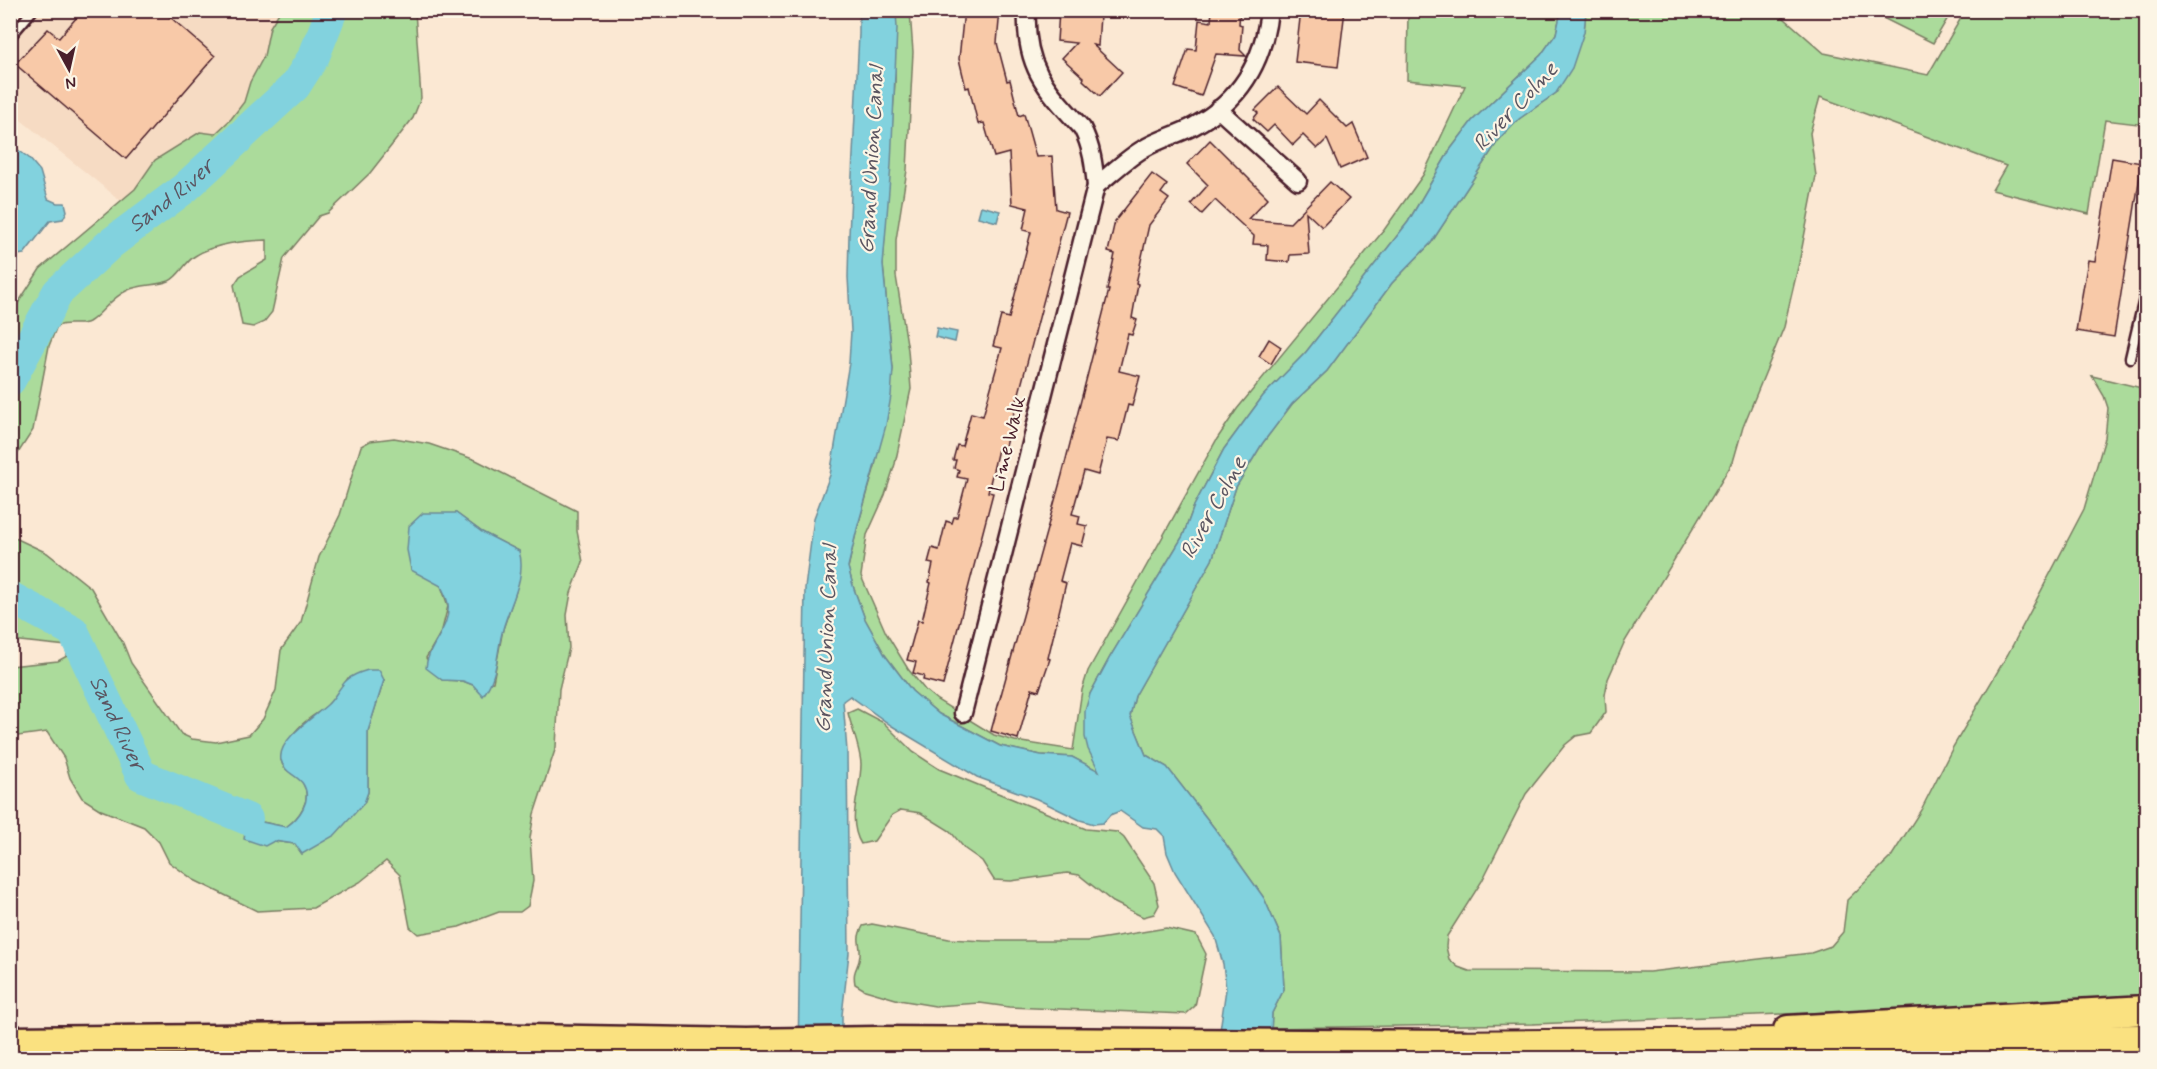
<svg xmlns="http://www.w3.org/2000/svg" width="2157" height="1069" viewBox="0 0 2157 1069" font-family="Mynerve,sans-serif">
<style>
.built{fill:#f6dbc3}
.green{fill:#abdb9b;stroke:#7a7d63;stroke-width:1.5;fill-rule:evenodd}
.water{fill:#82d2de;stroke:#6c8a96;stroke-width:1.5}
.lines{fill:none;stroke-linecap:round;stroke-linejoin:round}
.river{stroke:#82d2de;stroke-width:32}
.building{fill:#f8c9a8;stroke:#4a1f2b;stroke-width:1.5}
.service-casing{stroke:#4a1f2b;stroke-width:13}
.minor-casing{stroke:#4a1f2b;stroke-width:21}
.trunk-casing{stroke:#4a1f2b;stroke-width:33}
.motorway-casing{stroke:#4a1f2b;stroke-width:36}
.service{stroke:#fcf5e5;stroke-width:8}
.minor{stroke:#fcf5e5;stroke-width:16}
.trunk{stroke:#fae180;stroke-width:28}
.motorway{stroke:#fae180;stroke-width:32}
.labels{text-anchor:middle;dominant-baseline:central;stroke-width:4.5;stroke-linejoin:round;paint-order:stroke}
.street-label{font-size:21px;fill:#4a1f2b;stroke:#fcf5e5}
.water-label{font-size:22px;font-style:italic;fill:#5b5561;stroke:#fcf5e5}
</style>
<rect width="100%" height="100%" fill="#fbe8d3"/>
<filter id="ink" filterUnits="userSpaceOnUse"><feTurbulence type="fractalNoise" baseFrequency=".0167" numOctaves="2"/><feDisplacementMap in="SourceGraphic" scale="12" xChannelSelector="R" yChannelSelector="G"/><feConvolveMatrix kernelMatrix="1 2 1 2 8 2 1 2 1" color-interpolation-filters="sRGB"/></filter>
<g filter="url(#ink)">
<!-- built -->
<path class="built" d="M10,11H280L270,27L264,56L250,82L244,102L231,119L215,134L155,160L135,189L121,201L11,112Z"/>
<!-- green -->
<g class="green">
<path d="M280,11H415L421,98L413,118L370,173L328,213L319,216L284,258L272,312L264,322L253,327L242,325L234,285L240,276L267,260V240C244,241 215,243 195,256C185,262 179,277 169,281C156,286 140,284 128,290C110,298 102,314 89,322C79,327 70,321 57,326L49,346L33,430L11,464V314L40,269L135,189L155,160L200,132L215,134L231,119L244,102L250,82L264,56L270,27Z"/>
<path d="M896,11H910L913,52L907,170L896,240V276L908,350L911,389L895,464L885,495L867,535L861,576L886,633L908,669L925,690L937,700L994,735L1015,741L1073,750L1082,690L1088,671L1217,439L1237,409L1384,230L1423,175L1465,86L1407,80L1408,11H1561L1556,34L1541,55L1472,121L1450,150L1408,222L1306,352L1263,396L1224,449L1194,506L1183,536L1110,657L1090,694L1100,772L1072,757L1041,755L1000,746L939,714L912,691L885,655L865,619L854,589L848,568L857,529L875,466L893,369L883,265L895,82Z"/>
<path d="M1586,11H1776L1824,53L1928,75L1965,11H2146V125L2105,120L2089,214L1992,190L2006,166L1820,97L1810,133L1816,176L1799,263L1784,327L1743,427L1733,462L1624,643L1608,679L1605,695L1606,712L1591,733L1576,736L1565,745L1526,794L1482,881L1447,936L1446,947L1449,959L1458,967L1469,971L1649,972L1811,953L1831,946L1843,932L1847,900L1891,857L1921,810L1953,747L2008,654L2084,509L2105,438L2108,408L2104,396L2092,376L2146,389V997L2054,1003L1533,1024L1271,1028L1272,1013L1284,989L1281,937L1264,898L1215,829L1167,767L1146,755L1130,716L1135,696L1212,560L1236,487L1262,444L1292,404L1327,371L1392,283L1431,243L1498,141L1519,119L1556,93L1584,32Z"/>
<path d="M1869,11H1952L1933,43Z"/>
<path d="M394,438L429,444L476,460L577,511V531L583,562L571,593L567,615L569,648L559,689L556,747L534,814L530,838L533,881L528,906L520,912H499L459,927L418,934L410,927L400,875L386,861L360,882L313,908L257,911L194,880L169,862L159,842L144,827L101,810L82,798L70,778L64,758L47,732L11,737L10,666L58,661L67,656V646L11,640V536L47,553L91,588L123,643L131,663L181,734L192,739L216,742L249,735L263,719L276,690L281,650L301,622L319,557L340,515L361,446L370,441ZM456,513L482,532L519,551L516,591L503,629L493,682L473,685L463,681L442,680L426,658L442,630L448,606L441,586ZM348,678L384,680L368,731V792L364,803L302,854L295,844L274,841L248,819L286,827C299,818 313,799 303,783C297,774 283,772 281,760C280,748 297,728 306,721C313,715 322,711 328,705C336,697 342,687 348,678Z"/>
<path d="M857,709L884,723L913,752L939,769L1086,829L1117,832L1124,838L1154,883L1159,905L1154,914L1143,917L1113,902L1079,875L1067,873L1011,881L994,880L982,861L965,849L950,831L921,813L901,810L892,815L874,841L861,844C846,819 861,791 861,764C860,748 852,729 848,713Z"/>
<path d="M872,924L949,939L984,941H1087L1166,928L1196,935L1206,954L1195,1006L1186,1014L1009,1007L980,1003L935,1006L899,1000L865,990L855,984C852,968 859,969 860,955C861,942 855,940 863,926Z"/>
</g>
<!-- water -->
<g class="water">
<path d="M859,11H896L897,28L891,165L883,265L893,369L891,396L886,425L857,529L848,567L854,589L865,619L885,655L912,691L939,714L1000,746L1041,755L1072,757L1099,771L1088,749L1085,737V711L1090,694L1110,657L1183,536L1194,506L1224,449L1263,396L1306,352L1408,222L1450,150L1472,121L1541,55L1556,34L1561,11H1586L1584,32L1572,68L1556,93L1519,119L1498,141L1431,243L1392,283L1327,371L1292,404L1262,444L1236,487L1212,560L1135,696L1130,716L1146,755L1167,767L1215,829L1264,898L1281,937L1284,989L1272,1013L1270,1058H1216L1226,989L1223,964L1215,936L1175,872L1167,853L1164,836L1157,829L1143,827L1120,811L1110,815L1103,823L1094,824L1080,820L1037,799L977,777L892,726L850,696L843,701L847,751L849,953L842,1015V1058H798L805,588L814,518L830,475L849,363L851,331L848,277L849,235L859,34Z"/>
<path d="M10,144L29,158L40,171L48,199L57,203H65L67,211L63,219L50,221L24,254L11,256Z"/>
<path d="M981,206L1000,211L997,222L978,217Z"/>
<path d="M937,328L957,332L955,342L935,337Z"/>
<path d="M423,513H456L482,532L519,551C527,576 510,604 503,629C496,654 499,674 483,696L473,685L463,681L442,680L426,668C427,646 451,628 448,604C447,598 443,591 441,586L411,570L407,550L409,526Z"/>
<path d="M368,670H379L384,680L368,731V792L364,803L335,835L302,854L295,844L274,841L265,846L244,839L247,819L286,827C299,818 313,800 303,784C297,775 284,773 281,760C277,740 314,717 327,705C335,698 339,687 347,680C352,675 361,672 368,670Z"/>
</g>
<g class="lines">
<!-- river -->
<g class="river">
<path id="s1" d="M10,380L58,292L110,244L185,188L295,86L314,56L332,10"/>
<path id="s2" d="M10,597L73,631L141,775L247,819"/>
</g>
</g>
<!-- building -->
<g class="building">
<path d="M83,10H162L215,56L126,159L15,64L48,29L59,38Z"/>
<path d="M964,10L980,12V10H1000L997,43L1007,81L1010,80L1019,116L1024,114L1036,157L1052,156L1056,209L1067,212L1004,450L998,449L988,492L993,493L943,685L923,680L924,676L913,673L916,662L907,660L918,620L922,621L931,583L929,582L933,564L928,563L932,548L939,550L946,521L952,523L954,517H957L967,479L957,477L959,470L954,468L956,460H953L957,445L962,446L971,413L983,416L1002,348L993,346L1001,316L1009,318L1031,232L1023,230L1028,208L1012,204L1009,153L994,157L984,123L978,124L969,87L966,88L959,59Z"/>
<path d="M1212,10H1240L1239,24L1242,25L1240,50L1246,56L1216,54L1201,96L1175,87L1188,49L1196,50L1199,20L1211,22Z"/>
<path d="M1301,10H1345L1338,67L1295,62Z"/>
<path d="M1059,11L1100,15L1098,46L1093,45L1122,72L1100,96L1083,80L1084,78L1062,58L1076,43L1057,41Z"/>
<path d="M1278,87L1306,114L1319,100L1347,128L1353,124L1367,157L1340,169L1327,139L1317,149L1303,135L1293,145L1274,125L1267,132L1253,119L1258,113L1255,110Z"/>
<path d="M1210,140L1268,198L1248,219L1290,223L1330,182L1349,199L1322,227L1306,212L1309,254L1290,255L1289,262L1267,260L1268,245L1253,244L1254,236L1215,200L1202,214L1191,204L1208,185L1187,164Z"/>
<path d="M2112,158L2142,163L2114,337L2076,331L2088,260L2095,261Z"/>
<path d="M1152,174L1167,185L1161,193L1169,199L1149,225L1136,283L1138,284L1132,318L1137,320L1132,335L1128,334L1119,371L1140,376L1132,406L1128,405L1119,441L1107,439L1098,475L1084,471L1072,514L1080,516L1078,524L1087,526L1082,546L1070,543L1060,581L1066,583L1048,658L1050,659L1039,691L1032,689L1018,739L991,731L1062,475L1109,290H1107L1115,254L1108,252L1115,221Z"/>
<path d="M1269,339L1281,347L1271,364L1259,356Z"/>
</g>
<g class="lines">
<defs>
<g id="service">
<path d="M10,37L33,10"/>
<path d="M2130,358L2146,290"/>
</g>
<g id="minor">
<path d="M1218,109L1298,181"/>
<path d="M1096,186C1111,174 1126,159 1143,149C1159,139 1177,135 1194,126C1240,101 1264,62 1269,10"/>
<path d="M963,713L1096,186C1094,166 1092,147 1082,128C1046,89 1024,67 1027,10"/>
</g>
<g id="trunk">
<path d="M1788,1030L2146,1010"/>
<path d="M10,1041L415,1037L746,1043L878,1041L1463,1045"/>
</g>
<path id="motorway" d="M1439,1047L2146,1041"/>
</defs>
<!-- service casing -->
<use href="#service" class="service-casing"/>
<!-- minor casing -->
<use href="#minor" class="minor-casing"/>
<!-- trunk casing -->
<use href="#trunk" class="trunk-casing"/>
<!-- motorway casing -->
<use href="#motorway" class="motorway-casing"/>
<!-- service -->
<use href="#service" class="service"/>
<!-- minor -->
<use href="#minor" class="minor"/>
<!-- trunk -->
<use href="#trunk" class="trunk"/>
<!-- motorway -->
<use href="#motorway" class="motorway"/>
</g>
</g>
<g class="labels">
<!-- street labels -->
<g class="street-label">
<text transform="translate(1008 444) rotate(-76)">Lime Walk</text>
</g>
<!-- water labels -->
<g class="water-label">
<text transform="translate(1516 107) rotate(-47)">River Colne</text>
<text transform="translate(872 160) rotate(-87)">Grand Union Canal</text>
<text stroke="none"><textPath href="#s1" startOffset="249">Sand River</textPath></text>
<text transform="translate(1214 508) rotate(-61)">River Colne</text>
<text transform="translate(827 639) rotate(-88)">Grand Union Canal</text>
<text stroke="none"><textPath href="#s2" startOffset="174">Sand River</textPath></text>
</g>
</g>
<!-- margin -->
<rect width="2157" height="1069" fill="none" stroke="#fcf5e5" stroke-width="36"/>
<rect x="18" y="18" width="2121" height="1033" fill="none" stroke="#4a1f2b" stroke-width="2" filter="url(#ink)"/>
<!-- north arrow -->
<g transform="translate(69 69) rotate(172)" stroke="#fcf5e5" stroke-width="4.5" paint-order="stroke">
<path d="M0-4.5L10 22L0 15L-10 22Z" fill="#4a1f2b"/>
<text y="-9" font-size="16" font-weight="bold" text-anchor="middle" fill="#4a1f2b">N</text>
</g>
</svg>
